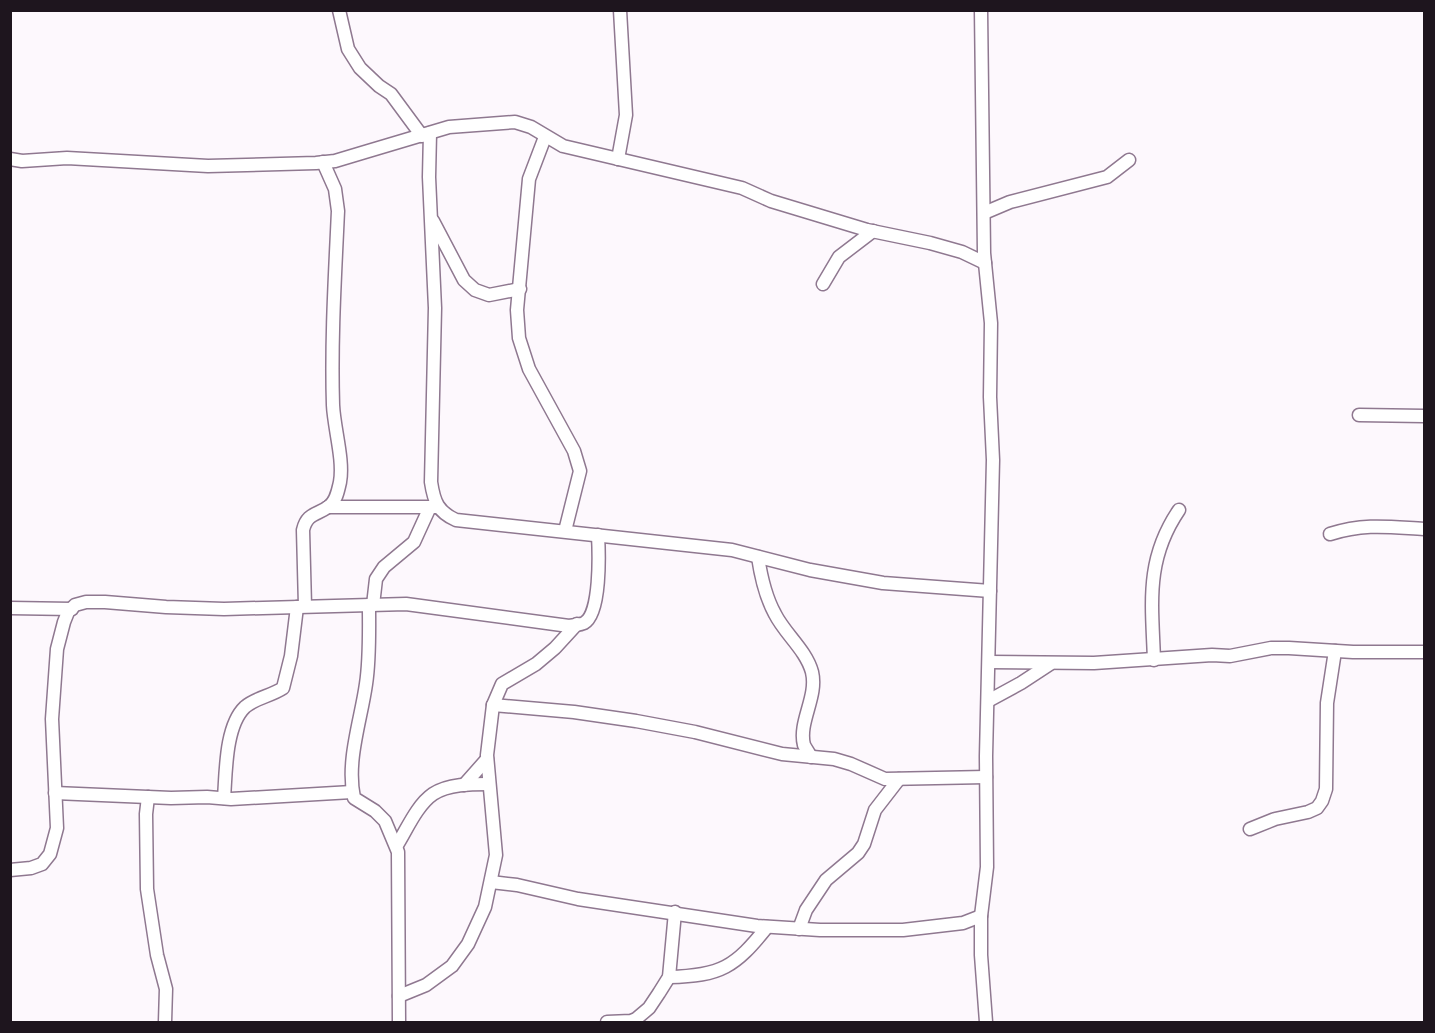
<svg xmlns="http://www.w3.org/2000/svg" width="1435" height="1033" viewBox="0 0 1435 1033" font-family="'Exo 2',sans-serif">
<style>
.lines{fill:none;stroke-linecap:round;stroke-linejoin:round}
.street-casing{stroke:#8f7890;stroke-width:15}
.street{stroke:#fff;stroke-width:12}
</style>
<rect width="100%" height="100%" fill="#fdf8fd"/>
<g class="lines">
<defs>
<g id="street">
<path d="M339,10L348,49L360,68L379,86L391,94L422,136"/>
<path d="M981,10L984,253L991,323L990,397L993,460L986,756L987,867L981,916V955L986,1022"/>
<path d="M430,133L429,177L435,308L431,482C434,502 438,512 456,520L732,550L810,570L883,583L990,591"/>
<path d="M545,137L529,179L517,310L519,338L529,369L574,451L580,471L565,531"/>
<path d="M10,159L22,161L67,158L208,166L316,163L335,161L365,152L449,127L515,122L531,127L563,146L742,188L771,201L867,230L930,243L962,252L985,263"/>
<path d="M618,159L626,115L620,10"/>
<path d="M984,213L1010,202L1107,177L1129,160"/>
<path d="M433,221L464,280L475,290L489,295L520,289"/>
<path d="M823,284L839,257L873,231"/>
<path d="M1359,415L1424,416"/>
<path d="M328,507H437"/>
<path d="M1330,534C1365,523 1389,527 1424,529"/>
<path d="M758,557C761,577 765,596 775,614C785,634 806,650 812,672C818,697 798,722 804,745C806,749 809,753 811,757"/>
<path d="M369,605C369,631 370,658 366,684C361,720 346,761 354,798L375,811L385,821L398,852L399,1022"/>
<path d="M373,605L376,579L384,567L414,542L430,507"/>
<path d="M305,606L303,530C307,513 317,515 328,507C336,502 338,491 340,482C344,460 334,428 333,405C331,340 335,276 338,211L335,189L323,162"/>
<path d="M10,608L72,609"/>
<path d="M1154,660C1152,603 1145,560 1179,510"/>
<path d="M989,662L1094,663L1212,655L1230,656L1271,648H1289L1353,652H1424"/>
<path d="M988,701L1021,683L1050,664"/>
<path d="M493,705L574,712L636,721L695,732L782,754L834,759L851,764L885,779L986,777"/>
<path d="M464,785L487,759"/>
<path d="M55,793L171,798L207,797L231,799L352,792"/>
<path d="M148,797L146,814L147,889L157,955L166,989L165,1022"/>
<path d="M224,798C226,773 225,726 245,707C255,698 271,696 283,688L291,656L297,607"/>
<path d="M1250,829L1275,819L1308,812L1317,808L1322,801L1326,789L1327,703L1335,651"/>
<path d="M397,845C407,829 417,805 433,794C448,784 471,784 489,784"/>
<path d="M10,870L31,868L42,864L50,854L57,828L52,719L57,649L64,622L68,612L75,605L86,602H105L166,607L224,609L406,604L569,626C573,625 580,625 584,623C601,614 599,553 598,535"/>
<path d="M491,882L517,885L578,899L757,926L820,930H903L963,923L981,916"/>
<path d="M799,929L806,910L826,880L858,853L864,844L875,810L899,779"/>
<path d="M669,977C721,976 735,967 767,927"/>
<path d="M399,996L426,985L452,966L468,944L485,907L496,855L487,755L493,705L502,684L536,664L555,648L577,624"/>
<path d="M607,1022L631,1021L636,1019L649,1008L659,993L669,977L675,912"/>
</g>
</defs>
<!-- street casing -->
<use href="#street" class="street-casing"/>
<!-- street -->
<use href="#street" class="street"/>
</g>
<!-- border -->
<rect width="1435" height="1033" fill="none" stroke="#1e151e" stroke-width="24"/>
</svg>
